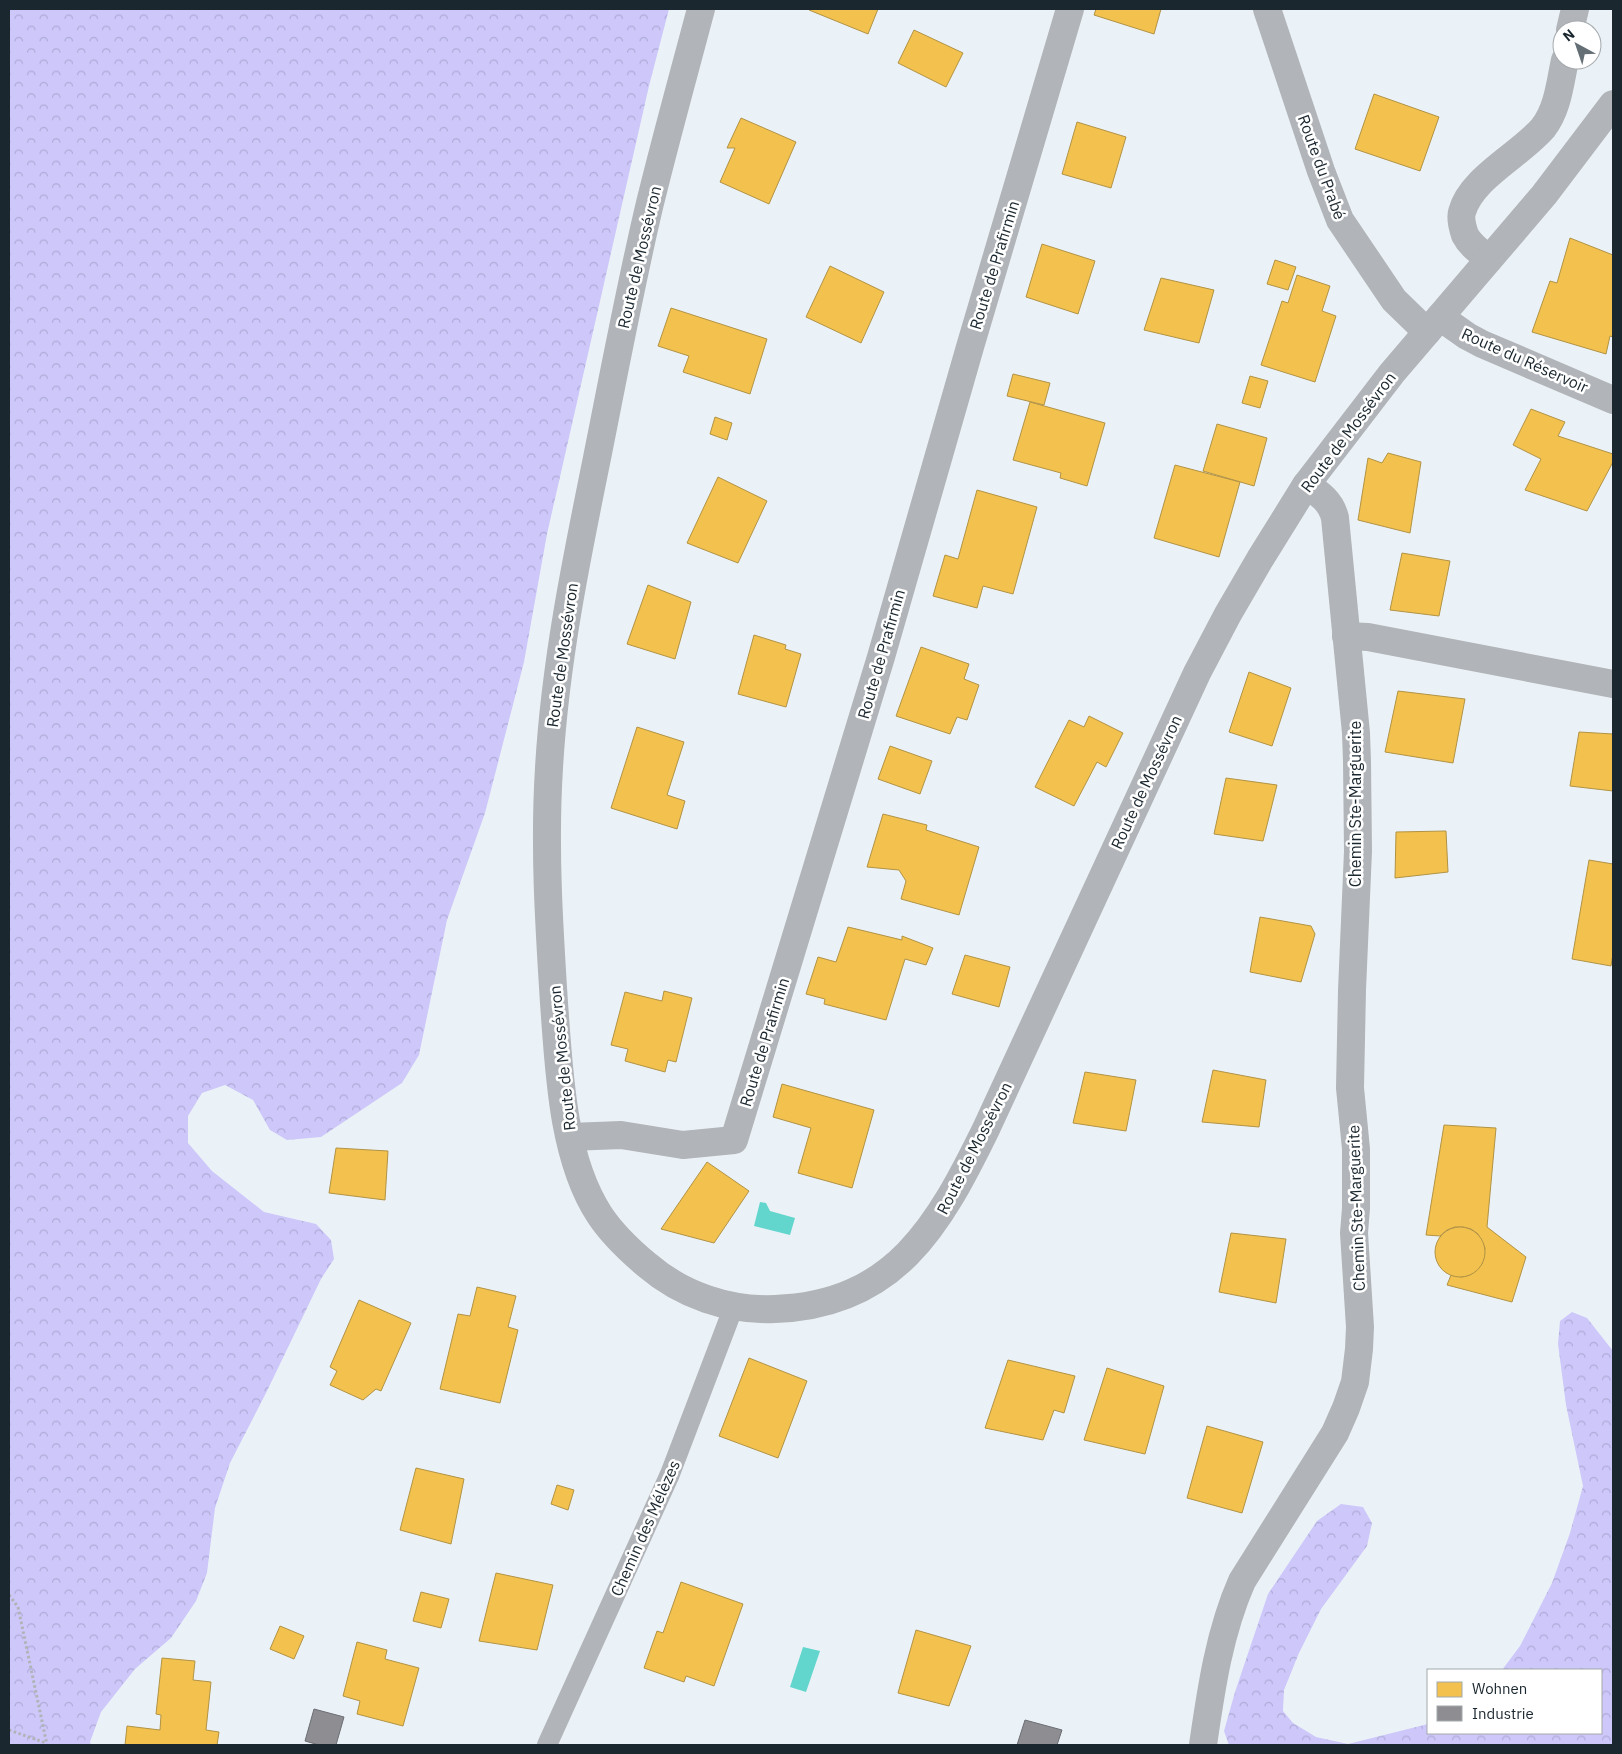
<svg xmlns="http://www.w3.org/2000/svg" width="1622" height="1754" viewBox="0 0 1622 1754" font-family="'IBM Plex Sans',sans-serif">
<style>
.forest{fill:url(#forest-crowns)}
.water{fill:#62d5cc}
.homes{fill:#f2c14e;stroke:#b29345}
.industry{fill:#8d8d92;stroke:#6b6e74}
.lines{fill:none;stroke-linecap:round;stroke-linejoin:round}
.path{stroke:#b0b4b7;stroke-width:3;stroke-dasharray:2.5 2.5;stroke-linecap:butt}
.service{stroke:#b1b4b9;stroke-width:20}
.minor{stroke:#b1b4b9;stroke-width:28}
.tertiary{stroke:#b1b4b9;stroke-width:28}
.labels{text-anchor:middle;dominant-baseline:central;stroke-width:5;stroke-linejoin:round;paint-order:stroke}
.street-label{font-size:16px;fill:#1b272f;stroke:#fff}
</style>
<defs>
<pattern id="forest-crowns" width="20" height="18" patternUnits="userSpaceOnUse" patternTransform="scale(1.25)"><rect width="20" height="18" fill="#cdc7fa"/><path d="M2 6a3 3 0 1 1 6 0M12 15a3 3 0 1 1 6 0" fill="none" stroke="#afabd7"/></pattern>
</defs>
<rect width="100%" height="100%" fill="#ebf2f7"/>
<!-- forest -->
<g class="forest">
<path d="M9,9H669L649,86L547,534L524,662L485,813L447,920L419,1055L402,1083L321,1137L287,1140L270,1130L253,1100L225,1085L202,1093L188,1116V1143L212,1171L264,1212L316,1224L331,1240L334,1259L321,1279L266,1393L230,1463L215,1508L207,1573L196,1601L171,1638L135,1669L101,1712L90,1742L91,1745H9Z"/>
<path d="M1572,1312L1587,1318L1613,1351V1745H1229L1224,1731L1235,1692L1268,1594L1317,1521L1341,1504L1363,1507L1372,1523L1367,1546L1321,1609L1299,1653L1284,1690L1283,1711L1293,1723L1316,1737L1348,1744L1428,1724V1733H1601V1670H1502L1520,1646L1552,1583L1570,1533L1583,1486L1566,1405L1558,1344L1560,1321Z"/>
</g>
<!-- water -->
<g class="water">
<path d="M760,1202L766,1203L770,1211L795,1218L790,1235L754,1226Z"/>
<path d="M803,1647L820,1651L806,1692L790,1687Z"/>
</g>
<!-- homes -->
<g class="homes">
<path d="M809,9H878L868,34L809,10Z"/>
<path d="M1096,9H1161L1154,34L1094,15Z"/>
<path d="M914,30L963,53L946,87L898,63Z"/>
<path d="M1374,94L1439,117L1420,171L1355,149Z"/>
<path d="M741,118L796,142L769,204L720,182L735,148H727Z"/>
<path d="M1077,122L1126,137L1111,188L1062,174Z"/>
<path d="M1570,238L1613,255V337L1610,336L1606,354L1532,332L1550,281L1557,283Z"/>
<path d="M1042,244L1095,261L1078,314L1026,297Z"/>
<path d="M1275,260L1296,267L1288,290L1267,284Z"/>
<path d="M830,266L884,292L861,343L806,317Z"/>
<path d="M1297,275L1330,286L1322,311L1336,316L1315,382L1261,365L1282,301L1288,303Z"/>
<path d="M1161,278L1214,290L1199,343L1144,330Z"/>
<path d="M671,308L767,339L750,394L683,372L689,356L658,346Z"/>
<path d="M1013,374L1050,383L1044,405L1007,396Z"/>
<path d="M1250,376L1268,381L1260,408L1242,403Z"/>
<path d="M1030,402L1105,423L1087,486L1060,478L1061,473L1013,460Z"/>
<path d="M1531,409L1565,422L1558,436L1613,454V462L1587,511L1525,490L1541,459L1513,445Z"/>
<path d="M715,417L732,423L727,440L710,434Z"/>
<path d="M1217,424L1267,438L1254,486L1203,471Z"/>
<path d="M1388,453L1421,462L1410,533L1358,520L1368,458L1382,463Z"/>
<path d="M1175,465L1240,482L1219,557L1154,538Z"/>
<path d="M718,477L767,501L738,563L687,543Z"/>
<path d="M977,490L1037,507L1013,594L983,586L977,608L933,596L945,555L958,559Z"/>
<path d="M1402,553L1450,561L1439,616L1390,610Z"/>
<path d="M648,585L691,602L675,659L627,644Z"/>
<path d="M754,635L786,645L785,649L801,654L786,707L738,694Z"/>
<path d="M921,647L969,664L964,679L979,685L967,720L957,717L950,734L896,716Z"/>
<path d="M1249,672L1291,688L1272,746L1229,732Z"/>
<path d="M1398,691L1465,699L1453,763L1385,752Z"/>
<path d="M1089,716L1123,733L1106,767L1097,762L1074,806L1035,787L1069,720L1084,727Z"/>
<path d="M637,727L684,742L667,795L685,801L677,829L611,808Z"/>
<path d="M1579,732L1613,734V791L1570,786Z"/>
<path d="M890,746L932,761L920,794L878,779Z"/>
<path d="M1226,778L1277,785L1263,841L1214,834Z"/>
<path d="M883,814L927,825L926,830L979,847L959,915L901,899L906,881L899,870L867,867Z"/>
<path d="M1446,831L1448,872L1395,878L1396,832Z"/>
<path d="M1589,860L1613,864V954L1611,966L1572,959Z"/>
<path d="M1260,917L1311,926L1315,934L1301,982L1250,972Z"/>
<path d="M848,927L902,940V936L933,948L926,965L905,959L886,1020L824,1004L825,999L806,994L818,957L836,962Z"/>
<path d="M965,955L1010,967L999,1007L952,994Z"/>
<path d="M664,991L692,998L676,1062L668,1060L665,1072L625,1061L628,1049L611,1045L625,992L662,1001Z"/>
<path d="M1213,1070L1266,1080L1259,1127L1202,1122Z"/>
<path d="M1085,1072L1136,1080L1126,1131L1073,1123Z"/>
<path d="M782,1084L874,1110L852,1188L798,1173L811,1128L773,1117Z"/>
<path d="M1444,1125L1496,1128L1487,1227L1526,1257L1512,1302L1447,1285L1451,1275L1462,1277L1470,1275L1482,1264L1485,1248L1478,1234L1471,1229L1463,1227H1455L1447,1230L1440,1236L1426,1235Z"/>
<path d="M336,1148L388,1151L385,1200L329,1193Z"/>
<path d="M707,1162L749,1191L714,1243L661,1229Z"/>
<circle cx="1460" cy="1252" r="25"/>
<path d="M1231,1233L1286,1239L1276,1303L1219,1292Z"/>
<path d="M477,1287L516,1296L508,1327L518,1330L500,1403L440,1389L458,1314L470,1316Z"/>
<path d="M359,1300L411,1323L381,1391L376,1389L363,1400L330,1385L337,1371L330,1367Z"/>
<path d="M749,1358L807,1381L778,1458L719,1436Z"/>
<path d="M1008,1360L1075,1376L1064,1413L1054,1410L1043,1440L985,1428Z"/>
<path d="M1107,1368L1164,1386L1145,1454L1084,1440Z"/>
<path d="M1207,1426L1263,1442L1242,1513L1187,1498Z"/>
<path d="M416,1468L464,1479L451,1544L400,1530Z"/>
<path d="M557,1485L574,1490L568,1510L551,1504Z"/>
<path d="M496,1573L553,1585L537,1650L479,1641Z"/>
<path d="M681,1582L743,1604L714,1686L686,1676L684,1682L644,1668L657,1631L663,1633Z"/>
<path d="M421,1592L449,1599L441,1628L413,1621Z"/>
<path d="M280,1626L304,1636L294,1659L270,1649Z"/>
<path d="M916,1630L971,1646L949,1706L898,1693Z"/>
<path d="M357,1642L387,1650L385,1659L419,1668L403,1726L357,1714L360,1701L343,1696Z"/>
<path d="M162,1658L195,1661L193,1680L211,1682L206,1730L219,1732L217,1745H125L127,1726L160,1730L161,1715L156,1714Z"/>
</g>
<!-- industry -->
<g class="industry">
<path d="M314,1709L344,1717L336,1745H319L305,1741Z"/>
<path d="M1025,1720L1062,1730L1057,1745H1017Z"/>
</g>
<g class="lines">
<!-- path -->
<g class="path">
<path d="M9,1595L18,1607L47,1745"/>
<path d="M9,1730L46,1743"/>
</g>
<!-- service -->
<path class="service" d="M547,1745L670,1474L734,1306"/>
<!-- minor -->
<g class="minor">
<path d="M1267,9L1321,171L1340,220L1394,300L1427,332"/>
<path d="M1570,30L1575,9"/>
<path d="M1489,259C1480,252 1470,245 1465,235C1463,229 1460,219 1462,212C1471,178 1520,155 1543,128C1558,109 1560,83 1565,60"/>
<path d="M1346,636L1368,637L1613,684"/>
<path d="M570,1137L621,1135L683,1145L734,1140L881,657L970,347L1070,9"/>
<path d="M1203,1745C1211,1690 1219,1633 1242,1581L1335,1433L1346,1408L1355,1382L1359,1349L1360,1327L1354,1233L1356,1208V1149L1350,1088L1352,990L1358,851L1357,762L1356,733L1335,518C1331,501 1320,494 1306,485"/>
</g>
<!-- tertiary -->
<g class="tertiary">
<path d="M701,9C684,73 666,138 650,203C630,287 614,373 597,458C576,561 555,663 549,768C544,847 549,925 554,1003C559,1070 562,1157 599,1214C612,1234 629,1250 647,1265C682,1295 728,1311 775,1309C895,1305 939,1225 986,1129L1197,673L1228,614L1260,559L1306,485L1392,373L1544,195L1613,104"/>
<path d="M1440,317L1467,336L1482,344L1613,400"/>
</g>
</g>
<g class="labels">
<!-- street labels -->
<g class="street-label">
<text transform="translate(1322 167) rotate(70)">Route du Prabé</text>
<text transform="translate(639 257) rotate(-77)">Route de Mossévron</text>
<text transform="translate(994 265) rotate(-73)">Route de Prafirmin</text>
<text transform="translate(1525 360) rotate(24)">Route du Réservoir</text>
<text transform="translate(1348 432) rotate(-53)">Route de Mossévron</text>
<text transform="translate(881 654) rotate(-74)">Route de Prafirmin</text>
<text transform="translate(562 655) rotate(-82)">Route de Mossévron</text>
<text transform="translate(1146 782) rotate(-65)">Route de Mossévron</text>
<text transform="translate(1355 804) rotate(-90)">Chemin Ste-Marguerite</text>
<text transform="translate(764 1042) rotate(-73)">Route de Prafirmin</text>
<text transform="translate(562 1058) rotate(-96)">Route de Mossévron</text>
<text transform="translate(974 1148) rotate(-63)">Route de Mossévron</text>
<text transform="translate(1356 1208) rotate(-92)">Chemin Ste-Marguerite</text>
<text transform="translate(645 1528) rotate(-66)">Chemin des Mélèzes</text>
</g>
</g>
<!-- border -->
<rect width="1622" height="1754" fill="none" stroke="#1b272f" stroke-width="20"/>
<!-- legend -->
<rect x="1427" y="1669" width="175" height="65" fill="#ffffff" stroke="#a4a9ac"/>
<rect x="1437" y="1682" width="25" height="15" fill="#f2c14e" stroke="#a4a9ac"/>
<text x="1472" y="1694" font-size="15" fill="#1b272f">Wohnen</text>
<rect x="1437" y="1706" width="25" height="15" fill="#8d8d92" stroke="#a4a9ac"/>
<text x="1472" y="1719" font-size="15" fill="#1b272f">Industrie</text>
<!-- north arrow -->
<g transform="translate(1577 45) rotate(320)"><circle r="24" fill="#ffffff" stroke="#a4a9ac"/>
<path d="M0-4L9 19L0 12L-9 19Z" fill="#646e75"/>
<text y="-8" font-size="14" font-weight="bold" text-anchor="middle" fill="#1b272f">N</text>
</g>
</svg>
